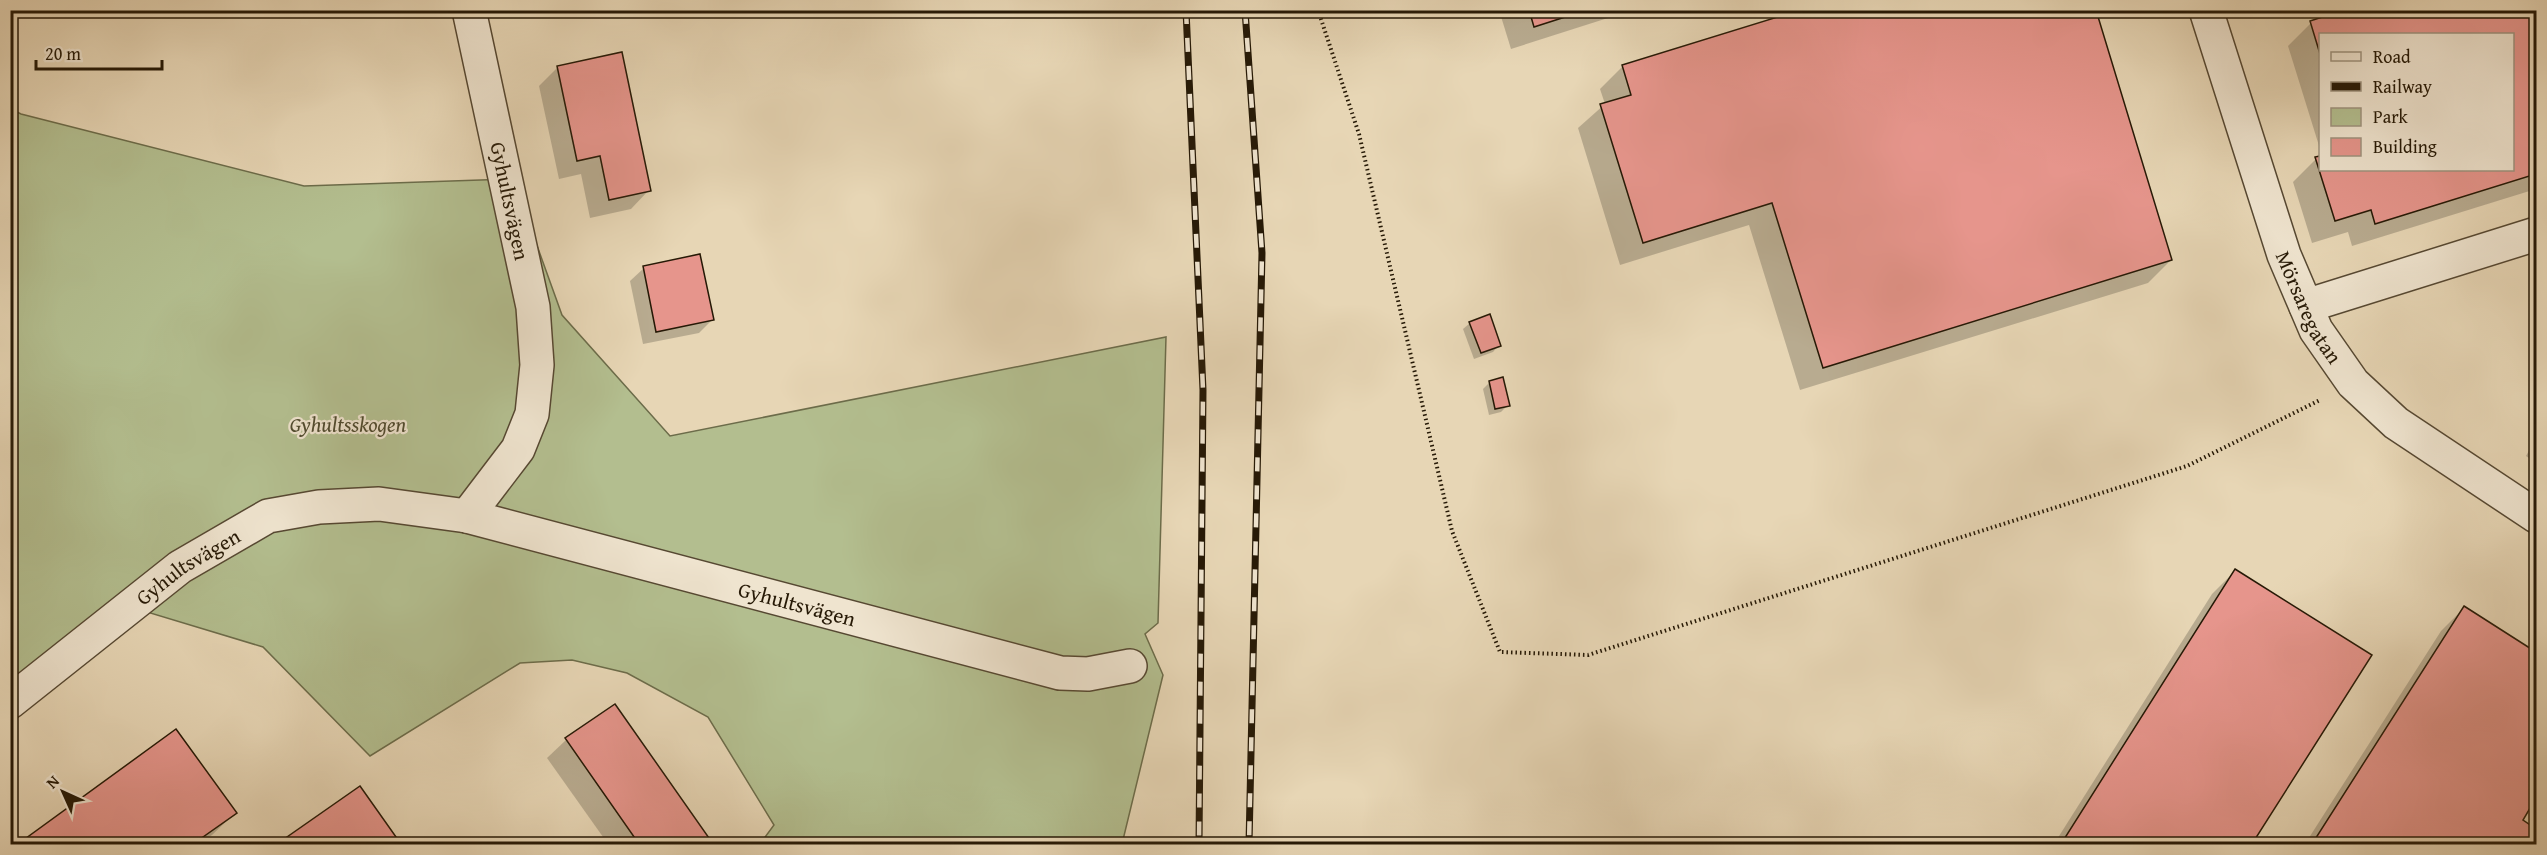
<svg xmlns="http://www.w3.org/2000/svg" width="2547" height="855" viewBox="0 0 2547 855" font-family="'Gentium Book Plus',serif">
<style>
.green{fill:#b3be8f;stroke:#6c6c4a;stroke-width:1.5}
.shadow{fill:#0003}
.building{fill:#e6958c;stroke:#261906;stroke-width:1.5}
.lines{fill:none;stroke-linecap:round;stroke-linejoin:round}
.minor-casing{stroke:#564832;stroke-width:36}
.path{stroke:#261906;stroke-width:4;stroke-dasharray:1.5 3;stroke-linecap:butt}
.minor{stroke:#efe4cf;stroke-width:33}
.rail-casing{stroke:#261906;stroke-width:7}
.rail{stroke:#efe4cf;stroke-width:4.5;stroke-dasharray:14;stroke-linecap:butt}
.labels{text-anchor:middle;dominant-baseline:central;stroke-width:4.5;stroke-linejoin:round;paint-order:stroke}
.street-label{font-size:21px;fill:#261906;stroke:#efe4cf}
.park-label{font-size:21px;font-style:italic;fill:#504b2f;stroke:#efe4cf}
</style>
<rect width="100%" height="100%" fill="#e7d6b5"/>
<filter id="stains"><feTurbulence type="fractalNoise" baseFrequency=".00333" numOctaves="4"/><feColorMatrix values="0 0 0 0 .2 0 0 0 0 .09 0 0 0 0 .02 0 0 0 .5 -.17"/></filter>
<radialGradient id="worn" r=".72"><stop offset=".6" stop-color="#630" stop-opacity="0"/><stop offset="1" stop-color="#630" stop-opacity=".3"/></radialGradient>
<!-- green -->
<path class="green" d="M11,109L21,114L304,186L513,179L562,315L670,436L1166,337L1158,623L1145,634L1163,675L1122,844H760L774,825L708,717L627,673L572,660L520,663L370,756L263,647L144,611L11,714Z"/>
<!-- shadow -->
<g class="shadow">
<path d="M1499,10H1633L1511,49Z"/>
<path d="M2320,10H2536V189L2352,246L2348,232L2312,243L2293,182L2316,159L2320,157V170H2512V34H2320V149L2288,46L2311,23L2323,19Z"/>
<path d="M1623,66L2171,260L2148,283L1800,390L1749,225L1620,265L1578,128L1605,104L1600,89Z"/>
<path d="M558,67L649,190L631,209L590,218L581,174L559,179L539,86Z"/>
<path d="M644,268L713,319L699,333L643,344L630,281Z"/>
<path d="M1470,323L1499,345L1493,352L1474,359L1463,329Z"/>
<path d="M1490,382L1508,405L1501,412L1489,415L1483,389Z"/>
<path d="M2536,438V463L2526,456Z"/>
<path d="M2235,571L2370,656L2251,844H2054L2212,594Z"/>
<path d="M2464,608L2536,654V795L2521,820L2536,830V837L2531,844H2305L2441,631Z"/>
<path d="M176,731L235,813L212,835L200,844H21Z"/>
<path d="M566,740L707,838L701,844H608L547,758Z"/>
<path d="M360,788L399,844H280Z"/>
</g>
<!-- building -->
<g class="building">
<path d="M1529,10H1587L1534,27Z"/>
<path d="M1800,10H2096L2172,260L1823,368L1772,203L1643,243L1600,104L1631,95L1622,65Z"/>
<path d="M2344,10H2536V174L2375,224L2371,210L2335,221L2315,157L2320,156V170H2512V34H2320V54L2310,21Z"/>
<path d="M622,52L651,191L609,200L600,156L577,161L557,66Z"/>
<path d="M700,254L714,320L656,332L643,266Z"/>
<path d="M1490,314L1501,346L1481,353L1469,322Z"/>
<path d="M1503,377L1510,406L1495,409L1489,381Z"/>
<path d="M2235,569L2372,655L2252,844H2061Z"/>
<path d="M2464,606L2536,652V798L2523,820L2536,829V839L2533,844H2312Z"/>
<path d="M615,704L709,838L700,844H639L565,738Z"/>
<path d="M176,729L237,813L193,844H18Z"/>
<path d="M360,786L401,844H277Z"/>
</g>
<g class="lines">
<defs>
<g id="minor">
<path id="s1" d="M2206,10L2284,255L2316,330L2353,383L2396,423L2536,516"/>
<path d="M2306,306L2536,234"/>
<path d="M467,516L518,449L532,414L537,365L533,307L469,10"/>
<path id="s2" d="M10,702L180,567L268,516L319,507L379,504L467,516L1060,673L1088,674L1130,666"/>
</g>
</defs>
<!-- minor casing -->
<use href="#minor" class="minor-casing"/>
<!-- path -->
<path class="path" d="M1318,10L1359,134L1452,531L1500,652L1588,655L2187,466L2320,400"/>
<!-- minor -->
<use href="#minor" class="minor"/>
<defs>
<g id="rail">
<path d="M1186,10L1203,390L1199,844"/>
<path d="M1245,10L1262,253L1249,844"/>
</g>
</defs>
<!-- rail casing -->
<use href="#rail" class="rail-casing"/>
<!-- rail -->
<use href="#rail" class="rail"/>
</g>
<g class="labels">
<!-- street labels -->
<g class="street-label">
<text transform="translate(510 201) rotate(78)">Gyhultsvägen</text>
<text stroke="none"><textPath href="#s1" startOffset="315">Mörsaregatan</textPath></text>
<text stroke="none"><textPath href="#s2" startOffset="224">Gyhultsvägen</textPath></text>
<text stroke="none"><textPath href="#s2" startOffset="861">Gyhultsvägen</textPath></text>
</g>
<!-- park labels -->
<g class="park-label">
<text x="348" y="424">Gyhultsskogen</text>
</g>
</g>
<!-- margin -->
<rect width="2547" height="855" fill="none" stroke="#e7d6b5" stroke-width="36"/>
<rect x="12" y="12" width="2523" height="831" fill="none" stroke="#261906" stroke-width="3"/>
<rect x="18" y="18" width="2511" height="819" fill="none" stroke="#261906" stroke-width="1.5"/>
<!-- legend -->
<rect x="2319" y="33" width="195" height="138" fill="#efe4cf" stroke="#9f937f" stroke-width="1.5"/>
<rect x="2331" y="52" width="30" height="9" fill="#efe4cf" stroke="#9f937f" stroke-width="1.5"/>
<text x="2373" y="63" font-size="18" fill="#261906">Road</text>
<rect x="2331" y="82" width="30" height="9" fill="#261906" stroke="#9f937f" stroke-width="1.5"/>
<text x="2373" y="93" font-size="18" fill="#261906">Railway</text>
<rect x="2331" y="108" width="30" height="18" fill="#b3be8f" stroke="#9f937f" stroke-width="1.5"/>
<text x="2373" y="123" font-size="18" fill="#261906">Park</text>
<rect x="2331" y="138" width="30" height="18" fill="#e6958c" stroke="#9f937f" stroke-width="1.5"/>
<text x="2373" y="153" font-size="18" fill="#261906">Building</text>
<!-- north arrow -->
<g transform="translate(63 792) rotate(315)" stroke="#efe4cf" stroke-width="4.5" paint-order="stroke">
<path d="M0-4.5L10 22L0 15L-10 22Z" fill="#261906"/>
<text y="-9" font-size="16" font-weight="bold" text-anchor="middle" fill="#261906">N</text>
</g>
<!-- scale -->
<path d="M36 60v9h126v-9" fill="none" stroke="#261906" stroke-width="3"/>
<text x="45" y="60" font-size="18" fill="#261906" stroke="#efe4cf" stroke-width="4.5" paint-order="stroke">20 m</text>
<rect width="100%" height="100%" filter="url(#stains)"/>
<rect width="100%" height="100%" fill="url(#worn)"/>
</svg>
